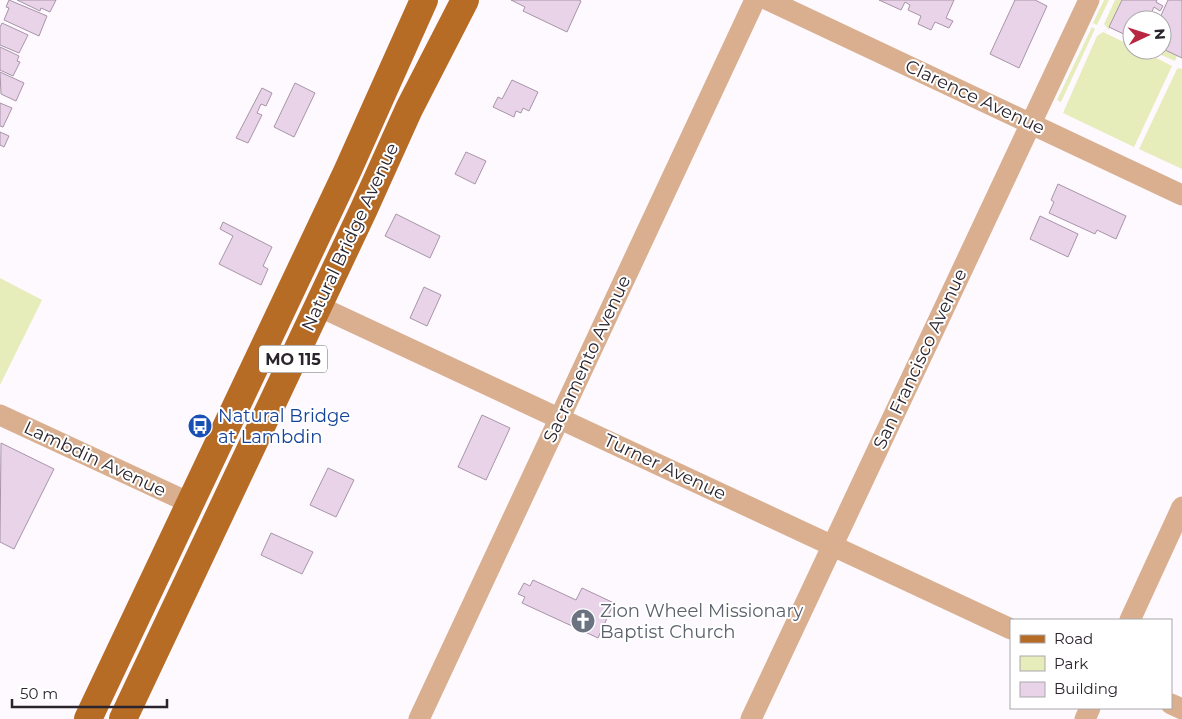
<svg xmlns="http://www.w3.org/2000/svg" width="1182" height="719" viewBox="0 0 1182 719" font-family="Montserrat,sans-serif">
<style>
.green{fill:#e6edba}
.building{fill:#e8d3e8;stroke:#a894a8}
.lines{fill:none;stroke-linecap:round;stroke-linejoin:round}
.minor{stroke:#d9af8f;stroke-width:21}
.primary{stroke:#b76c26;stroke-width:28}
.labels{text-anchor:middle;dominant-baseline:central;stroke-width:4;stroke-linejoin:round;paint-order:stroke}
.shield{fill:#fff;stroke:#6b666c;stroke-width:1}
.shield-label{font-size:16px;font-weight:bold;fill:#2b242d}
.street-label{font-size:18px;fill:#2b242d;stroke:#fff}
.transit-label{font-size:18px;fill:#164399;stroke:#fff;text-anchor:start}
.worship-label{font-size:18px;fill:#5b616d;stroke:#fff;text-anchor:start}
</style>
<rect width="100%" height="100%" fill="#fdf9fe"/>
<!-- green -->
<g class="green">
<path d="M1104,0H1109L1097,25L1093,23Z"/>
<path d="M1115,0H1122L1109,30L1104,24Z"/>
<path d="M1092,27L1095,29L1061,102L1057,100Z"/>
<path d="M1103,32L1132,46V50H1141L1172,66L1134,147L1063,113L1097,36Z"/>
<path d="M1163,49L1177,56L1175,61L1150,50L1161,51Z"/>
<path d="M1179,68L1182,69V169L1139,149L1177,69Z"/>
<path d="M0,278L42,300L0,385Z"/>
</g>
<!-- building -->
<g class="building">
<path d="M9,0L47,16L39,36L4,20L9,8L6,7Z"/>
<path d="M17,0H56L50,12L41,8L40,11Z"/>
<path d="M511,0H579L581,1L567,32L523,11L525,7Z"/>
<path d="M879,0H954L946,18L953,21L949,28L935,22L931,30L918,24L921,16L908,10L910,5L905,2L901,10Z"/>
<path d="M1015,0H1035L1047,6L1019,68L990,54Z"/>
<path d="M1122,0H1157L1156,2L1163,6L1160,11L1154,7L1148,20H1132V38L1109,27Z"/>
<path d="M1168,0H1182V58L1163,49L1161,52L1158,50H1162V20H1159Z"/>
<path d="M2,23L28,35L19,53L0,45V27Z"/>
<path d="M0,47L19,56L17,61L20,62L13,76L0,70Z"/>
<path d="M0,72L24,83L16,101L1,94Z"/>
<path d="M512,80L538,92L529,111L523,108L521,113L516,111L514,117L493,107L498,97L502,99Z"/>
<path d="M295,83L315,93L294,137L274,127Z"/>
<path d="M262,88L272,93L266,106L261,104L257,113L262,115L248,143L236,138Z"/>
<path d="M0,103L12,108L3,127L0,126Z"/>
<path d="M0,132L9,136L4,147L0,145Z"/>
<path d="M466,152L486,161L475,184L455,174Z"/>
<path d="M1058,184L1126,216L1116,239L1097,230L1095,234L1049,213L1054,202L1051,200Z"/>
<path d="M396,214L440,236L430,258L385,236Z"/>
<path d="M1040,216L1078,234L1068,257L1030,239Z"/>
<path d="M223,222L272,247L263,266L268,269L261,285L219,264L233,236L220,229Z"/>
<path d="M424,287L441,295L427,326L410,318Z"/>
<path d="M482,415L510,428L486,480L458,467Z"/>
<path d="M1,443L54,469L14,549L0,542Z"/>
<path d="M328,468L354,480L336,517L310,505Z"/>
<path d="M271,533L313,552L302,574L261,555Z"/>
<path d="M533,580L576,600L582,588L614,603L598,638L522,603L525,597L518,594L524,583L530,586Z"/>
</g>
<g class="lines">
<!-- minor -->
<g class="minor">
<path d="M768,0L1182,195"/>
<path d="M318,306L1011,629"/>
<path d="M0,415L190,503"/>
<path d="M1130,620L1182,507"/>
<path d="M1171,704L1182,709"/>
<path d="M419,719L755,0"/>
<path d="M751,719L1089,0"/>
<path d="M1085,719L1090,708"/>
</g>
<!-- primary -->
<g class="primary">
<path d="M88,719L347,172L424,0"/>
<path d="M123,719L363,211L409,109L465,0"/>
</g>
</g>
<!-- icons -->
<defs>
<symbol id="bus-disc" viewBox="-11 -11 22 22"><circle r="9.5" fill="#1a4fb4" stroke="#fff"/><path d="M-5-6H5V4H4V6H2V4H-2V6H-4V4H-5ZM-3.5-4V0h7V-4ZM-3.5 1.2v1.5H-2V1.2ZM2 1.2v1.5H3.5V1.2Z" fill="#fff"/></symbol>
<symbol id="church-disc" viewBox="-11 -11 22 22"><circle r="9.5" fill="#6b7280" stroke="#fff"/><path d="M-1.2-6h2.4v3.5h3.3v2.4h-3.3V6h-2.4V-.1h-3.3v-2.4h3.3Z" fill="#fff"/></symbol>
</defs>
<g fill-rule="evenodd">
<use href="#bus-disc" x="186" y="412" width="28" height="28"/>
<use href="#church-disc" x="569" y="607" width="28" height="28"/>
</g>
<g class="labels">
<!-- shield labels -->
<rect class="shield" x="259" y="345.5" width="68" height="27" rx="4"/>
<g class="shield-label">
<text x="293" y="359">MO 115</text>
</g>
<!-- street labels -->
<g class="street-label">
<text transform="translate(975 97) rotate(25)">Clarence Avenue</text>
<text transform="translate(350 237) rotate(-65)">Natural Bridge Avenue</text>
<text transform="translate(587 359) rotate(-65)">Sacramento Avenue</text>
<text transform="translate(920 359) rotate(-65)">San Francisco Avenue</text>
<text transform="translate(95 459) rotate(25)">Lambdin Avenue</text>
<text transform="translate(665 467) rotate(25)">Turner Avenue</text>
</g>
<!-- transit labels -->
<g class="transit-label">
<text x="218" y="416">Natural Bridge<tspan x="218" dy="21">at Lambdin</tspan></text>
</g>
<!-- worship labels -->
<g class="worship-label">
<text x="600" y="611">Zion Wheel Missionary<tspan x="600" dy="21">Baptist Church</tspan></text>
</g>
</g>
<!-- legend -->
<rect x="1010" y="619" width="162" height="90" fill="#ffffff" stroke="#aaa7ab"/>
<rect x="1020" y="635" width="25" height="8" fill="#b76c26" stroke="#aaa7ab"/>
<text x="1054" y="644" font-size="15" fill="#2b242d">Road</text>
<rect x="1020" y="656" width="25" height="15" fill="#e6edba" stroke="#aaa7ab"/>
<text x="1054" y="669" font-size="15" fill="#2b242d">Park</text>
<rect x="1020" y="682" width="25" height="15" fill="#e8d3e8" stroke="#aaa7ab"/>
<text x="1054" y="694" font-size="15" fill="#2b242d">Building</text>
<!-- north arrow -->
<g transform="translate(1147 35) rotate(86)"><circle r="24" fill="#ffffff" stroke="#aaa7ab"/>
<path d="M0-4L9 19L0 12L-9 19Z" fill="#b82641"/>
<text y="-8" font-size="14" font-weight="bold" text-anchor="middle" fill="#2b242d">N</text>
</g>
<!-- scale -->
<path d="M12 699v8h155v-8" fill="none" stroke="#2b242d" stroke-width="2.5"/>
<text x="20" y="699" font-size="15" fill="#2b242d" stroke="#ffffff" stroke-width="4" paint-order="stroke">50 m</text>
</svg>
